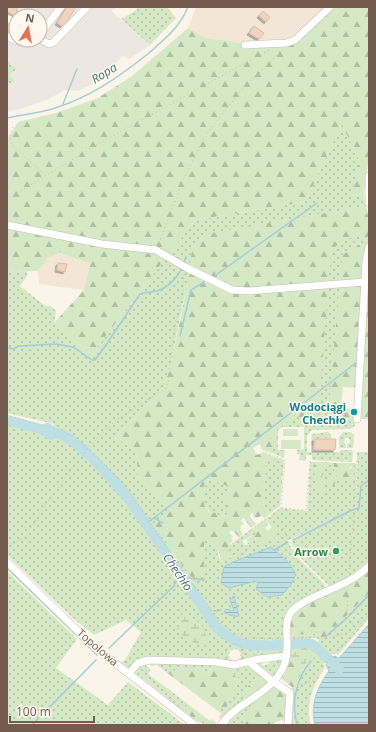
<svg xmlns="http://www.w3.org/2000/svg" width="376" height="732" viewBox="0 0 376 732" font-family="'Open Sans',sans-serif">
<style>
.residential{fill:#f3e6d7}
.industrial{fill:#ede7e2;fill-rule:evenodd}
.grass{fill:url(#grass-dots);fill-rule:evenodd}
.forest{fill:url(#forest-firs);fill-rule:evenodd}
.wetland{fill:url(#wetland-marsh)}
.garden{fill:#d5e9c7}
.water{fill:url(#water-rules);stroke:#a4ced6}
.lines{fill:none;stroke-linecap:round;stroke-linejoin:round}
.stream{stroke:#a4ced6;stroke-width:1.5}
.river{stroke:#bedfe4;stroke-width:10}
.building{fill:#f0d4c2;stroke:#e1bba3;filter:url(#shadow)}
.minor-casing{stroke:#cdbcaf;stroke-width:8}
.path{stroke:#d5b7a4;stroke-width:1;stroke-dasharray:1 3;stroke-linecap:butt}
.minor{stroke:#fff;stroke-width:7}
.culture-dot{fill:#0f9aa8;stroke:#fef8ef;stroke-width:1.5}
.leisure-dot{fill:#2e9e5b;stroke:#fef8ef;stroke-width:1.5}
.labels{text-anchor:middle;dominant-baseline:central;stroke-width:3;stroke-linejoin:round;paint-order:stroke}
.culture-label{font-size:11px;font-weight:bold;fill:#0d838f;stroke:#fef8ef;text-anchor:end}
.leisure-label{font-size:11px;font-weight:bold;fill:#27864d;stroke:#fef8ef;text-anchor:end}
.street-label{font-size:11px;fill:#755b4d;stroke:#fef8ef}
.water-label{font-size:12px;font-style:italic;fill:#45767f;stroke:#fef8ef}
</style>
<defs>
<pattern id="grass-dots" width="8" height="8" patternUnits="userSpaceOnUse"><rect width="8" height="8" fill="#d5e9c7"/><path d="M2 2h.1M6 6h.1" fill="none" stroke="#b1c0a4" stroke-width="1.8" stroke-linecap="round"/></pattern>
<pattern id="forest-firs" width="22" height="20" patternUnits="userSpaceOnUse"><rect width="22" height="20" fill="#d5e9c7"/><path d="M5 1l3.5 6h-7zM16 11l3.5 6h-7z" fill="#b1c0a4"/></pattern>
<pattern id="wetland-marsh" width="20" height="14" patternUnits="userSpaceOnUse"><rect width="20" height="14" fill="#d5e9c7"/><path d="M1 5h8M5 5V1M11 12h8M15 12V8" fill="none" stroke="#b1c0a4"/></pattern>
<pattern id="water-rules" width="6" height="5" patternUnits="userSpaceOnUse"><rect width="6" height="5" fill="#bedfe4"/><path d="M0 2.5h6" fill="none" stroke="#9fb8bb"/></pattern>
<filter id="shadow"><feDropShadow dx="-2" dy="2" stdDeviation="0" flood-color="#0004"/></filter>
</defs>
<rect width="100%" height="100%" fill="#fbf4e9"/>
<!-- residential -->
<g class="residential">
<path d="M196,7H333L297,40L243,46L242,43L206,38L188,28Z"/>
<path d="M61,252L64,255L90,263L84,290L39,284L38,271L48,258Z"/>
</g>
<!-- industrial -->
<path class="industrial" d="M7,7H117L111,11L150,45L129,59L123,55L102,80L77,91L64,90L49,99L20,109L7,112V85L13,81L9,74L17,69L7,61ZM16,16H40V40H16Z"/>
<!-- grass -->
<g class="grass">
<path d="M138,7H167L176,18L150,45L121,19L135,11Z"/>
<path d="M7,61L17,69L9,74L14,81L7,85Z"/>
<path d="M342,123L360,162L352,196L364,194L366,206L206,235L189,273L170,367L163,390L155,400L145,406L115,438L136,449L138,476L170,511L204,536L210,544L218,549V555L221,561L228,551L229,546L257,525L256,534L254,536H250L247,539L243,540L244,545L251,544L253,539L274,536L273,526L272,527L265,519L272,516L271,515L280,508L307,511L310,462H314V473L317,476V491L325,484L321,478L323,462L333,463L335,469L329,483L335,484V480C341,478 353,466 357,463L355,510L358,462H357V452H369V563L357,573L331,588L300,557L291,542L353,510L287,541L299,559L322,582V584L324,583L326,590L288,611L284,620L285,640H268L267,642C247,644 231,641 216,625L128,495L118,483L73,439L66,435L53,430L54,424L7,413V272L27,271V276L20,286L44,305L52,307L56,311L54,323L91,355L195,220L305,202ZM256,581L292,583L281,595L267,597Z"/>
<path d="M358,233L366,241L328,418L355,419V426L350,429L312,430L307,436V452H314V450H333L334,452H340V450H353L352,462L312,460V455H306V461L299,460L300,455L297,454V450L304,449V427H282L278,430V450H285L284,458L270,452L271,450L269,438L275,435L276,430L293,417L327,293L331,249Z"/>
<path d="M7,422L61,436L71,442L118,490L213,626C225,638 237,645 254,647L255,651L258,653L261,651L266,657L239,661C242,657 242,654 239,650L235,649L231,650C227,654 228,658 232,662L147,659L130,669L121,662L125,660L141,632L126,620L94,635L74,619L7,555Z"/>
<path d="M328,432L331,435V439H328V438L315,439L314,447L311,445L312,434Z"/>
<path d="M343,432H351L354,435L353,448H347V444L349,443L350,441L348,438H345L344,442L346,444V448H339V437Z"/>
<path d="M263,452L284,460L280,506L271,513L263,505L264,500L263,488L266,478L265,472L267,465L263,462L265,461L277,458Z"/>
<path d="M211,479L227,486L230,490L228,504V514L220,517L211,514L209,510L204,505V484Z"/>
<path d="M7,571L77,639L56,668L108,705L128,682L185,725H7Z"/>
<path d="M369,593V618L338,655L334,653L330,657L327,655L324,648L317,644L319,640L316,638L289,640V635L315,634L348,614Z"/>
<path d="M315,653L317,656L327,661L323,665L325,668C313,685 305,704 311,725H295L293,707L294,699L292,697L291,690L295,692C299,678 304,664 316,655Z"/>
<path d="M279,658L283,659L280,668L273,679L253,662L260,660L263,666Z"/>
<path d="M146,662L213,663L209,673L204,675L203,667H183L180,670L174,671L169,667L166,672L156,664L153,666Z"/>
<path d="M144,664L149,668L150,671L148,674L188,704L183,710L133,671L135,668Z"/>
<path d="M249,664L264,676L250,683L245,691L247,699L221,718L218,717L222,714L218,711L227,706L232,694L240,679L235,676L230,667Z"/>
<path d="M257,698L244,721V725H229L228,722L230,719Z"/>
</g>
<!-- forest -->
<g class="forest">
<path d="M333,7H369V159L366,175L364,194L351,196L360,162L342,124L305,202L195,220L91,355L54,323L84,290L90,263L64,255L61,252L48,258L38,271L7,272V140L18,122L56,113L98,98L132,76L188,28L206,38L242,43L243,46L287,45Z"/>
<path d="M366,206L369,220V419H359L361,388L343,387L341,408L354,409L353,410L352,415H356V419L328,418L342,255L366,241L358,233L331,249L318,418L293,417L276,430L275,435L270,438V440L275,442V447L270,452L262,450L260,444L253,448L257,455L263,452L277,458L275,461L268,464L265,461L263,462L267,465L265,472L266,478L263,488L265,491L263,505L271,513L265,518L261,516L257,518L253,516V513H251L250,517L256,524L251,528L244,518L241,520L244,524L241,525L240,530L243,534L239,537L232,530L229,532L233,537L231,538L233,541L229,544L230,548L228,550L233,553V557L221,561L218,549L210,544L204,537V572L192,578L153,524L170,511L138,476L136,449L115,438L145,406L155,400L163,390L170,367L182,312L192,251L206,234ZM211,479L227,486L230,489L223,494L228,503L226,509L228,514L220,517L216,512L211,514L204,505V484Z"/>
<path d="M314,462H323L322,478L325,484V488L321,493L317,491V476L314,473Z"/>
<path d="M333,463H355V465L349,468V469L353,470L354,475L351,480L343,481L340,478L335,480V484L331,487L329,483L335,469Z"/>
<path d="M265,519L268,524L265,528L268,531L273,526L277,529V534L274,536L275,538L273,540L259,546L256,538L253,539L251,544H248L247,539L256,534L257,525Z"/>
<path d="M369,570V593L325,637H319L315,634L289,635C289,623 290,618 298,609Z"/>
<path d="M267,646L269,650L285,648V653L266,657L261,651L253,655L254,647Z"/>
<path d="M289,646C299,646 311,645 316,655L315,657C303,664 298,679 295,692L291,690L292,687L280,678Z"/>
<path d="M213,663L230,667L235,676L240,679L232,694L227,706L218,711L166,672L169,667H172L174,671L180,670L183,667H203L204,675L209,673Z"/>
<path d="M264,676L271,681L247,699L245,691C252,681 252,677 264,676Z"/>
<path d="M273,685L288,694L294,699L293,707L295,725L286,723L282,720L274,723V725H244C244,707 260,695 273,685Z"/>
<path d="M188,704L210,721L212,719L216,723L217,725C199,725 196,720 183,710Z"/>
</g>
<!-- wetland -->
<g class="wetland">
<path d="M183,612L201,624L210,645L206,647L194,643L177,631Z"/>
<path d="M290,647L305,648L314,653L304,665L289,659Z"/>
</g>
<!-- garden -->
<g class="garden">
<rect x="283" y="429" width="15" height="7"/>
<rect x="281" y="440" width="20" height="9"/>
</g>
<!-- water -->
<g class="water">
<path d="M271,547L289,563L296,574L292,583L282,595L267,597L256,589L258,584L256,581L229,588L221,583L224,567L231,563Z"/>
<path d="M234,596L239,616C233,617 229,615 224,612L227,609L232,611L234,610L230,600Z"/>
<path d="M369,624V725H315C310,704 317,688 329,671L326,665L334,656L339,658L340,657Z"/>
</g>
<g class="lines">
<!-- stream -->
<g class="stream">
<path d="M63,104L77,69"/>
<path d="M7,118C22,115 37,113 52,109C89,98 119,77 149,53C165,39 180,27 188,7"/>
<path d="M184,263L186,257"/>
<path d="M213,277L317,203"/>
<path d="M180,336L191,290L204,282"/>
<path d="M7,347L13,349L19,346L56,344L73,347L92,360H95L106,345L140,294C146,292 151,292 157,291C167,288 177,279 181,269"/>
<path d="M366,355L369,353"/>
<path d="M154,518L163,523"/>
<path d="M146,524L357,362"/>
<path d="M293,540L350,511L359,508L361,486L369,480"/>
<path d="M274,550L288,542"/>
<path d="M7,568L97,655"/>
<path d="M181,577L204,580"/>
<path d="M205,611H209"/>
<path d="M214,611L221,610"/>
<path d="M349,616L369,595"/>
<path d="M325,637L347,618"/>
<path d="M109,648L174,586L179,574"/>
<path d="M32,725L96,660"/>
<path d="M297,725C291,703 296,678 311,661"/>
</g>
<!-- river -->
<path class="river" d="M7,420L44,430L47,428L49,429V434L51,435L52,432C59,434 67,436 72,441C92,455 113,481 129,499L217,628C224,634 232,640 241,643C255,648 290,644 306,643L312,644L339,669"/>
</g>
<!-- building -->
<g class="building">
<path d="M7,7H19L16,10L25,16H14L7,11Z"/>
<path d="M67,7H76L68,20L62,26L57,23Z"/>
<path d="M263,11L270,17L266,22L259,16Z"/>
<path d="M7,24L16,29L15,35L7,31Z"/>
<path d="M254,26L264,33L259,39L249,33Z"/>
<path d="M58,263L67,264L65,272L57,270Z"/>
<path d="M314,439H336L335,450H314Z"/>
</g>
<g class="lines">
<defs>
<g id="minor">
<path d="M7,18L16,23"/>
<path d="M40,34L61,7"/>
<path d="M7,36C15,42 22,42 32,42L34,40"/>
<path d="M40,39L49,44L54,42L87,7"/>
<path d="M245,45L287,43L295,40L330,7"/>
<path d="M369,176V203"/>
<path d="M7,225L102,244L156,250L187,268L232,290L249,291L365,282"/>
<path d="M357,419L366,261L369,247"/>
<path d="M7,562L85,638L106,656L195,725"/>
<path d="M249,662L271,680L290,693L288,723"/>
<path d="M131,671L138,663L149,660L216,662L234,665L259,659L286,656"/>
<path d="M221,725C236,703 266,696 280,673C285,666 287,656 287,647C288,634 283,620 293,610C302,601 314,597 325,592C341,585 357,578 369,566"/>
</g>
</defs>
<!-- minor casing -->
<use href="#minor" class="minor-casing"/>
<!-- path -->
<g class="path">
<path d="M13,127L10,135L12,145L45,175"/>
<path d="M7,199L98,144L269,50"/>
<path d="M159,243L183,180L207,133L241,91L282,50"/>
<path d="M7,415L62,431L75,437L117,477L134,497L149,522L187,576L206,579L207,581H191L221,624L234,632L245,638L281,639"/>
<path d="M282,508L306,510L310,461"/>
<path d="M283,528L294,550L325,585"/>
<path d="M7,548L25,537L46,504L73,467L98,437L119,418L165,389L168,382L175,326L183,294V280L185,274"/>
<path d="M216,555L281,508L285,460L264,451"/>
<path d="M349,573L358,462H354"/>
<path d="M348,589L347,616L356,629"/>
<path d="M356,631L361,636"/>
<path d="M294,638L316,637L324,639L353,631"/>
<circle cx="235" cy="653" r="9"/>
<circle cx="235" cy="655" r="6"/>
<path d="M324,666L369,614"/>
<path d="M296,691L301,685L314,680"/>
</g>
<!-- minor -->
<use href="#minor" class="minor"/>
</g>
<!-- markers -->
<circle class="culture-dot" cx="354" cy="412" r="4"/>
<circle class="leisure-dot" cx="336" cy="551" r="4"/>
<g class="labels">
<!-- culture labels -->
<g class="culture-label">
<text x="346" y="406">Wodociągi<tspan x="346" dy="13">Chechło</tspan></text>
</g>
<!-- leisure labels -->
<g class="leisure-label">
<text x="328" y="551">Arrow</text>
</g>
<!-- street labels -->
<g class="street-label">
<text transform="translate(98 647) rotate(41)">Topolowa</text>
</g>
<!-- water labels -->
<g class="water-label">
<text transform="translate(104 73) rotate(-32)">Ropa</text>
<text transform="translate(178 572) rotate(56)">Chechło</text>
</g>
</g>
<!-- border -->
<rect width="376" height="732" fill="none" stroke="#755b4d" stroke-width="16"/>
<!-- north arrow -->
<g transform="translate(28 28) rotate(11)"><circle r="19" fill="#fef8ef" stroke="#c7b9ae"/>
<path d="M0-3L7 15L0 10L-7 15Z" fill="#de7355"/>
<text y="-6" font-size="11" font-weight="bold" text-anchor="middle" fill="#755b4d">N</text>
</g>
<!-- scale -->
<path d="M10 716v6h84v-6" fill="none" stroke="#755b4d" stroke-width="2"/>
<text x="16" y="716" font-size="12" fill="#755b4d" stroke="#fef8ef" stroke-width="3" paint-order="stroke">100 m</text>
</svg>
